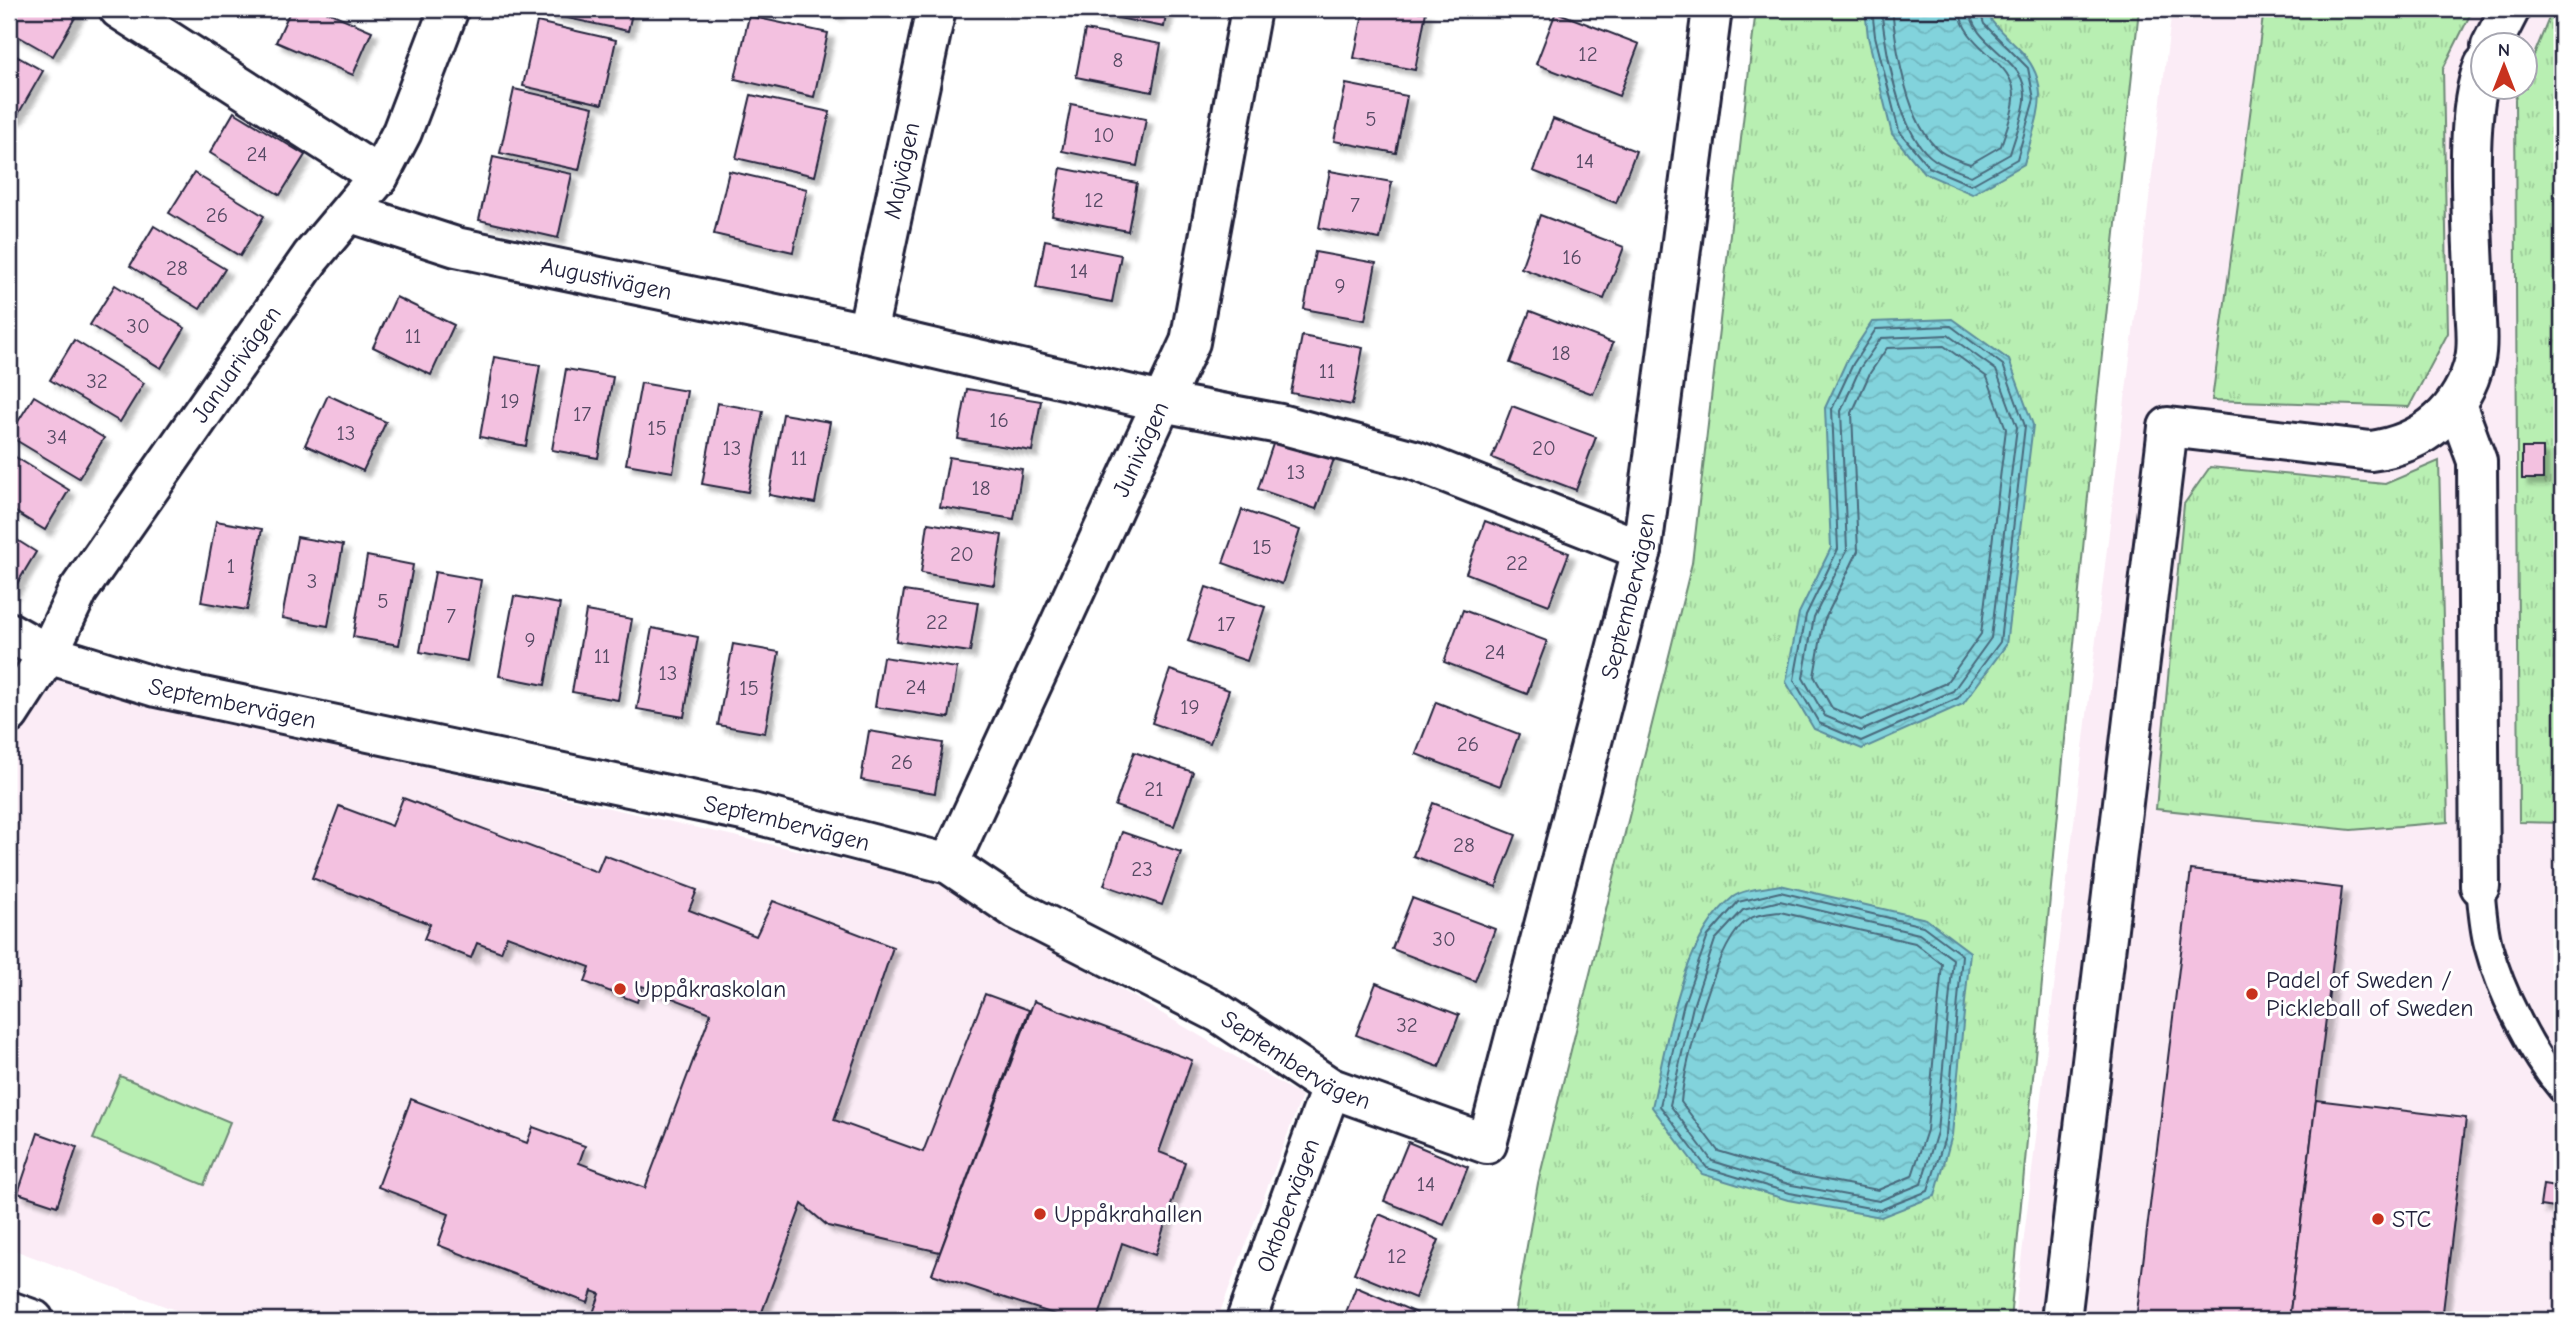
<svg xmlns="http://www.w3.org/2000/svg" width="2571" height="1329" viewBox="0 0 2571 1329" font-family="'Comic Neue',sans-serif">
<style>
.built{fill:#fbecf6;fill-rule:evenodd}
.grass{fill:url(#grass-tufts);stroke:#6d8876;stroke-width:2}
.pitch{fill:#b8efb2;stroke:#6d8876;stroke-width:2}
.water{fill:url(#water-waves);stroke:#5c8c9c;stroke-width:2}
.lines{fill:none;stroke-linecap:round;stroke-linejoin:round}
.shore{stroke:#48697b;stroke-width:2}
.building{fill:#f3c1e0;stroke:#22223b;stroke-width:2;filter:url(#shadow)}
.lane-casing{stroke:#22223b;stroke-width:32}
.street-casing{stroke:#22223b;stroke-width:44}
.lane{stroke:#fff;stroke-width:26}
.street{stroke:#fff;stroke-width:38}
.poi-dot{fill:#c8321e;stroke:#fff;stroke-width:2.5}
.labels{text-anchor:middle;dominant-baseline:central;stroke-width:6;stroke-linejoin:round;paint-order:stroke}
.number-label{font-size:21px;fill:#564a64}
.street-label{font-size:24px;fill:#22223b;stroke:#fff}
.poi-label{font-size:24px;fill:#22223b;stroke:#fff;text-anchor:start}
</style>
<defs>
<pattern id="grass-tufts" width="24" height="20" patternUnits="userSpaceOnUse" patternTransform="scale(1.75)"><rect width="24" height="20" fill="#b8efb2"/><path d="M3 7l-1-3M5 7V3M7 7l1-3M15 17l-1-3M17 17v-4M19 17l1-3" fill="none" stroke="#9ecd9a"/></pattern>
<pattern id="water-waves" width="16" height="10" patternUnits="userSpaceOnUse" patternTransform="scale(1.75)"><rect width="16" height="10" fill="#82d3dc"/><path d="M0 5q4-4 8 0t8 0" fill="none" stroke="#70b5be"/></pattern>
<filter id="shadow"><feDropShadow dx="6" dy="6" stdDeviation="2" flood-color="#0004"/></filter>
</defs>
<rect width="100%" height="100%" fill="#fff"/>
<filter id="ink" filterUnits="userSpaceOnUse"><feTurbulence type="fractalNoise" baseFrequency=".0143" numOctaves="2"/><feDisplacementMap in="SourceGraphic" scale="14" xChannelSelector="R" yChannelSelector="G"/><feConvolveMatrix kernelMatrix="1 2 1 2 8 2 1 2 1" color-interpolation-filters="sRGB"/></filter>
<g filter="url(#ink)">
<!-- built -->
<g class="built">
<path d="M2172,9H2562V1320H2014ZM2484,46H2526V88H2484Z"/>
<path d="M50,677L222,721L939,882L1302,1096L1217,1320H202L9,1248V728Z"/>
</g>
<!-- grass -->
<g class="grass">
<path d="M1756,9H2139L2097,401L2010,1320H1514L1538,1183L1692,563Z"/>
<path d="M2264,9H2473L2443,69L2448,333L2409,407L2212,400Z"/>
<path d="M2551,13L2562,18V823L2519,822L2515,99L2520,88H2526V75Z"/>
<path d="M2439,461L2448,822L2351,830L2156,809L2184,504L2210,467L2385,484Z"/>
</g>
<!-- pitch -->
<path class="pitch" d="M120,1076L230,1122L204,1185L93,1139Z"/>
<!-- water -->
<g class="water">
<path d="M1865,9H1985C1991,24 2005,35 2017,47C2056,85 2036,117 2024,164L1972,194L1924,173L1892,134L1868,37Z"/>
<path d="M1952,319L2009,360L2033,425L2006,645L1963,704L1862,749L1814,729L1786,682L1799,613L1831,548L1825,408L1847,360L1872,322Z"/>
<path d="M1780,885L1926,919L1970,952L1952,1135L1935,1196L1881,1217L1788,1200L1702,1174L1652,1107C1667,1044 1680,940 1733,897C1743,889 1766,888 1780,885Z"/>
</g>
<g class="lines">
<!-- shore -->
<g class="shore">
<path d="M1872,9L1875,36L1899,131L1929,167L1971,185L2017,159L2034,99L2028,68L1984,24L1979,9"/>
<path d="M1881,9C1886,51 1898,136 1935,160C1945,167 1960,171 1971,176L2010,154C2015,137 2023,117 2025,100C2029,57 1972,48 1970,9"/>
<path d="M1892,9C1896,49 1907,125 1940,151C1948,157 1961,161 1970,164L2001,146C2005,132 2013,114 2014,99C2017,60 1961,48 1960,9"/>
<path d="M1951,326L2003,365L2025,426L2000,642L1958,698L1861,741L1819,723L1794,680L1806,615L1838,549L1832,409L1853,364L1876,329Z"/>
<path d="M1948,335L1996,370L2017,427L1991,638L1953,691L1861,731L1825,716L1803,678L1814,617L1847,550L1841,411L1860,368L1881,338Z"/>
<path d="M1944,346L1987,377L2006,429L1981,634L1946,683L1861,720L1832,708L1814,676L1824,621L1858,551L1852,413L1870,373L1887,348Z"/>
<path d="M1780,892L1923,926L1962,955L1946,1134L1928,1191L1880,1210L1790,1193L1707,1168L1660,1106L1684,1003L1708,936L1738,902Z"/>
<path d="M1780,901L1919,934L1953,959L1937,1132L1921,1184L1879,1201L1792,1185L1712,1161L1670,1105L1693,1006L1715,940L1743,910Z"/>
<path d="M1780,912L1915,943L1942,964L1927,1130L1912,1176L1878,1190L1795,1174L1718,1151L1681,1102C1684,1065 1717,937 1749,919C1757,914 1771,913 1780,912Z"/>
</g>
</g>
<!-- building -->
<g class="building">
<path d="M9,9H80L53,56L9,31Z"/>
<path d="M291,9H321L372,31L353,75L276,42Z"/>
<path d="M550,9H633L628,31L549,14Z"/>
<path d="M817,9H839L838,14Z"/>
<path d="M1089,9H1167L1164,27L1088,12Z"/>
<path d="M1364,9L1426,12L1415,70L1354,58Z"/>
<path d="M1556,12L1639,44L1619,96L1536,64Z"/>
<path d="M749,16L828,33L814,97L735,79Z"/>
<path d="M537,22L616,40L602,104L523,86Z"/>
<path d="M1085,30L1161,44L1152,92L1076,77Z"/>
<path d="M9,52L43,71L16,118L9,114Z"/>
<path d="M1346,84L1407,96L1396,153L1334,141Z"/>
<path d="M514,89L593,107L579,170L500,153Z"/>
<path d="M751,95L830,112L815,176L736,158Z"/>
<path d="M1071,104L1146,119L1137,166L1062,151Z"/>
<path d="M234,112L305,155L280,195L210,153Z"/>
<path d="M1553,119L1636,151L1616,203L1533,171Z"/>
<path d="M493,157L572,174L558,238L479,220Z"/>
<path d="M1061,168L1137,183L1128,231L1052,216Z"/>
<path d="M729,171L807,189L793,252L714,234Z"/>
<path d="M1330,171L1392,182L1380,239L1319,228Z"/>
<path d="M194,173L264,216L240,256L169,213Z"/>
<path d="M1540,215L1624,247L1604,299L1521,268Z"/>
<path d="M154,226L225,269L200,309L130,266Z"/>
<path d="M1045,240L1121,255L1112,302L1036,288Z"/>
<path d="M1315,252L1376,263L1365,320L1304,309Z"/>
<path d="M115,285L185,328L161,368L90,325Z"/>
<path d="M396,297L454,325L431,375L373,347Z"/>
<path d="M1530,311L1613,343L1593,394L1510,363Z"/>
<path d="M1302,336L1363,348L1352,405L1291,393Z"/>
<path d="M74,340L144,383L120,422L50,380Z"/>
<path d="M494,357L540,365L526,446L480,437Z"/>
<path d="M566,369L613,377L598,458L552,450Z"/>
<path d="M641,383L687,391L673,472L626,464Z"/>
<path d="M967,389L1041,401L1032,451L958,439Z"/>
<path d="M328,395L386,422L363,471L305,445Z"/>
<path d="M34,396L104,438L79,478L9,436Z"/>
<path d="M717,403L763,411L748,492L702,484Z"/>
<path d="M1512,406L1596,437L1576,490L1492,458Z"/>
<path d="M783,414L830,422L815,503L769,495Z"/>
<path d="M1276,435L1335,456L1316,509L1258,489Z"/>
<rect x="2522" y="448" width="21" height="31"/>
<path d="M9,453L69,490L45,530L9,508Z"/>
<path d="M949,457L1022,469L1014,519L940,507Z"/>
<path d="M1242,510L1300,530L1282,584L1223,563Z"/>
<path d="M216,521L262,529L247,610L201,602Z"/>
<path d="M1485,521L1569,553L1549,605L1466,573Z"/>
<path d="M928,523L1002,535L994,585L921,573Z"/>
<path d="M9,535L36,552L12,592L9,591Z"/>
<path d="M297,537L343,545L328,626L282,618Z"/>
<path d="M367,556L413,565L399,645L353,637Z"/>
<path d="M435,572L481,580L467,661L420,652Z"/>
<path d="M1206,587L1265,607L1247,661L1188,641Z"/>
<path d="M904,591L978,602L970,652L896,641Z"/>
<path d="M514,596L560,604L545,685L499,676Z"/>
<path d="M1463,610L1547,641L1527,694L1444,662Z"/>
<path d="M586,611L632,619L618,700L572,692Z"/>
<path d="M652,628L698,637L684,717L637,709Z"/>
<path d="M733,644L779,652L765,733L718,725Z"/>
<path d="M883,657L957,668L949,718L875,707Z"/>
<path d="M1170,670L1229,690L1210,743L1152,723Z"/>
<path d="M1436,702L1519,734L1500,786L1416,754Z"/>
<path d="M869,731L943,743L935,793L861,780Z"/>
<path d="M1134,752L1193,772L1174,826L1115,806Z"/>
<path d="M403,798L597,872L604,855L697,890L689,910L756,936L773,901L893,947L834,1120L923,1152L985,994L1029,1010L940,1252L828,1226L802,1204L759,1320H604L592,1316L600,1294L592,1291L588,1303L438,1245L449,1214L378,1187L411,1099L527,1143L533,1127L585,1146L579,1163L645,1188L711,1013L642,986L637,1002L585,982L590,967L507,936L501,952L477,943L471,958L424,939L430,924L312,878L339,806L392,826Z"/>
<path d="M1433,803L1516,835L1496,887L1413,856Z"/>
<path d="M1122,832L1181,852L1162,905L1104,885Z"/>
<path d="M2191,870L2342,888L2289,1320H2136Z"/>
<path d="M1412,898L1495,929L1475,981L1392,949Z"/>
<path d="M1376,983L1459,1015L1439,1067L1356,1035Z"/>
<path d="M1034,1001L1192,1060L1159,1152L1185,1162L1155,1255L1122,1243L1098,1320H1072L932,1274Z"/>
<path d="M2316,1100L2466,1118L2442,1320H2289Z"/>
<path d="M38,1133L77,1147L57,1206L18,1193Z"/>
<path d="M1408,1142L1468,1167L1444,1225L1384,1201Z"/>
<path d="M2543,1185L2562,1188V1209L2540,1206Z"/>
<path d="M1379,1214L1439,1240L1415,1298L1354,1273Z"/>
<path d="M1356,1287L1417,1313L1414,1320H1343Z"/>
</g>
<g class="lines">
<defs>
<path id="lane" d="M2480,886C2482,905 2483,926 2488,945C2500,991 2532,1054 2562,1089"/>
<g id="street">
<path d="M119,9L379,176"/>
<path d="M2491,46L2510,9"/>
<path id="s1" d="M351,213L456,247L867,333L1162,402L1280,424L1414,460L1642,550"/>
<path id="s2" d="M867,333L936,9"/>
<path d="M2456,404L2477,461L2480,886"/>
<path id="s3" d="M9,632L48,654L156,687L752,813L949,864L1017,910L1219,1013L1331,1088L1487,1144L1642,550L1712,9"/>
<path id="s4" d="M9,714L48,654L78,591L311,257L379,176L402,132L449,9"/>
<path id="s5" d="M949,864L1190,342L1251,9"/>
<path d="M9,1311L34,1320"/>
<path id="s6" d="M1246,1320L1331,1088"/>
<path d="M2061,1320L2168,427L2371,451C2423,444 2463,412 2475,359C2479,341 2475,318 2475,300C2474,239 2462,118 2484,65"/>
</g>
</defs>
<!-- lane casing -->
<use href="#lane" class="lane-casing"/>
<!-- street casing -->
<use href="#street" class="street-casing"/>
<!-- lane -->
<use href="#lane" class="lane"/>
<!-- street -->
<use href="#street" class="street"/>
</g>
</g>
<!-- markers -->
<g class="poi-dot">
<circle cx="620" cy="989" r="7"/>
<circle cx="2252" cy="994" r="7"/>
<circle cx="1040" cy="1214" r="7"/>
<circle cx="2378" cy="1219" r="7"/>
</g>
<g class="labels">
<!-- number labels -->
<g class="number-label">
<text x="1588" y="54">12</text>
<text x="1118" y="60">8</text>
<text x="1371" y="119">5</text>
<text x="1104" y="135">10</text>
<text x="257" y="154">24</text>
<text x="1585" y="161">14</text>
<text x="1094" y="200">12</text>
<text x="1355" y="205">7</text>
<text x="217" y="215">26</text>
<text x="1572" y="257">16</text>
<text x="177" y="268">28</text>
<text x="1079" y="271">14</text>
<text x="1340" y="286">9</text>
<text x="138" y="326">30</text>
<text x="413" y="336">11</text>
<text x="1561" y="353">18</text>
<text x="1327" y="371">11</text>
<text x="97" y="381">32</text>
<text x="510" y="401">19</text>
<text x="582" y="414">17</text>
<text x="999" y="420">16</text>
<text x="657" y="428">15</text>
<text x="346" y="433">13</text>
<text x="57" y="437">34</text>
<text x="732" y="448">13</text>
<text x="1544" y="448">20</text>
<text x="799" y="458">11</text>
<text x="1296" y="472">13</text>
<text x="981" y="488">18</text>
<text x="1262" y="547">15</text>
<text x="962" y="554">20</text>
<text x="1517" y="563">22</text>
<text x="231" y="566">1</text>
<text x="312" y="581">3</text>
<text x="383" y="601">5</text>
<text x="451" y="616">7</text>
<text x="937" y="622">22</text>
<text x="1226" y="624">17</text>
<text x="530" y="640">9</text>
<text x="1495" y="652">24</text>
<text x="602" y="656">11</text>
<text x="668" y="673">13</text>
<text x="916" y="687">24</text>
<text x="749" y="688">15</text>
<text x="1190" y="707">19</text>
<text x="1468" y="744">26</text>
<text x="902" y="762">26</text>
<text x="1154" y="789">21</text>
<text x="1464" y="845">28</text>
<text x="1142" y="869">23</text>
<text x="1444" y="939">30</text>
<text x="1407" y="1025">32</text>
<text x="1426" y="1184">14</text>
<text x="1397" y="1256">12</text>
</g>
<!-- street labels -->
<g class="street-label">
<text stroke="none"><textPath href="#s2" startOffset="166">Majvägen</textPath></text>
<text stroke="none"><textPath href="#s1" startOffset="264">Augustivägen</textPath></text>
<text stroke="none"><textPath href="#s4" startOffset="418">Januarivägen</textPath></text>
<text stroke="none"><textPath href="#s5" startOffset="457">Junivägen</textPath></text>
<text stroke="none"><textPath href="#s3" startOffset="2146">Septembervägen</textPath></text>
<text stroke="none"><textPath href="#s3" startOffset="236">Septembervägen</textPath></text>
<text stroke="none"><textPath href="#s3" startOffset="803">Septembervägen</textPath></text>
<text stroke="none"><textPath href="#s3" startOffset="1370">Septembervägen</textPath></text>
<text stroke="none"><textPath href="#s6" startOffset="122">Oktobervägen</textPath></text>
</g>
<!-- poi labels -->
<g class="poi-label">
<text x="2266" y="980">Padel of Sweden /<tspan x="2266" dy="28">Pickleball of Sweden</tspan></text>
<text x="634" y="989">Uppåkraskolan</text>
<text x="1054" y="1214">Uppåkrahallen</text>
<text x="2392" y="1219">STC</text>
</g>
</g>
<!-- margin -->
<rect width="2571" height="1329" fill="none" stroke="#fff" stroke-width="35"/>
<rect x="18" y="18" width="2536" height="1294" fill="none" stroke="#22223b" stroke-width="2.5" filter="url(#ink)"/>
<!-- north arrow -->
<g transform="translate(2504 66)"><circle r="33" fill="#ffffff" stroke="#a7a7b1" stroke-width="2"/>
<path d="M0-5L12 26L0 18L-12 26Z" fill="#c8321e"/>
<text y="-10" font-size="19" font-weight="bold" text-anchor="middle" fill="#22223b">N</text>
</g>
</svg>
